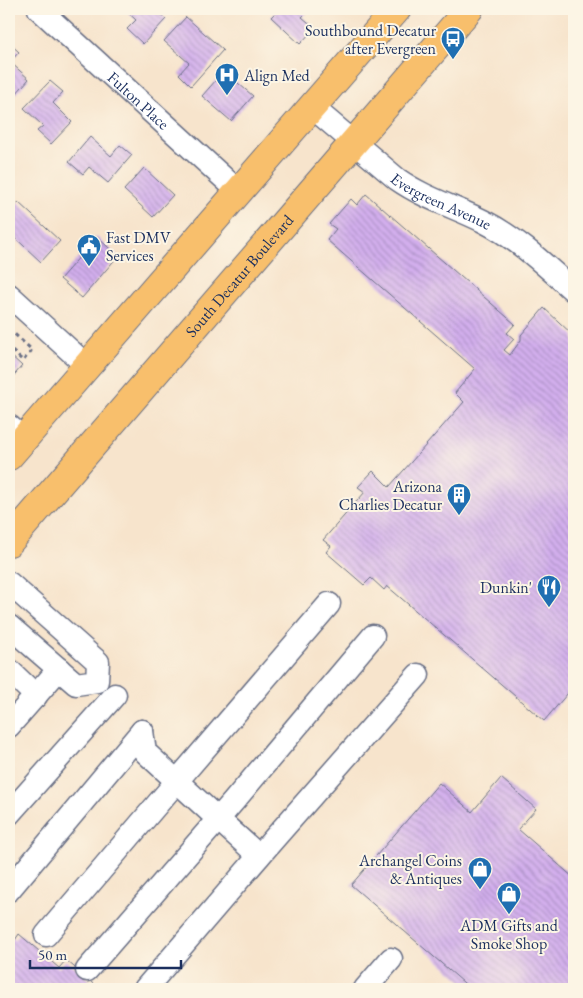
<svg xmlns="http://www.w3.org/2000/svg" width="583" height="998" viewBox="0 0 583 998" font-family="'EB Garamond',serif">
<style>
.building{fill:url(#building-back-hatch)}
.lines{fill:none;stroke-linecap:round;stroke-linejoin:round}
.minor-casing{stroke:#686e84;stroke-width:25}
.major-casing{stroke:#686e84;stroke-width:30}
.path{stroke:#686e84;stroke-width:3;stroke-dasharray:4 4;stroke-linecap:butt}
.minor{stroke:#fff;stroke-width:22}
.major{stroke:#f8bf6c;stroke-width:28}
.labels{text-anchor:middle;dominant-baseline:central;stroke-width:4;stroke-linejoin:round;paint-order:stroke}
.poi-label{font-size:16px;fill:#1b2f5e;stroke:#fcf5e5;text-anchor:end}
.street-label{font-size:16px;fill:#1b2f5e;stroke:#fcf5e5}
</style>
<defs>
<pattern id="building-back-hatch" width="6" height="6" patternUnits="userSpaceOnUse" patternTransform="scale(1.25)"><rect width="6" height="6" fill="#d3afed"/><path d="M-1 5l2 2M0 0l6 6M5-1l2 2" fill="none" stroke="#aa8fc3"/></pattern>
</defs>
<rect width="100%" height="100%" fill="#fcf5e5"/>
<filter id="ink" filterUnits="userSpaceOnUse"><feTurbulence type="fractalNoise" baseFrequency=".02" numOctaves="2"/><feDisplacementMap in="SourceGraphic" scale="10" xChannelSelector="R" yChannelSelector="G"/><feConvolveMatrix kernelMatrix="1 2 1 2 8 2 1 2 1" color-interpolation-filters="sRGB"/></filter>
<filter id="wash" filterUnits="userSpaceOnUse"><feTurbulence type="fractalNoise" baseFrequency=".0096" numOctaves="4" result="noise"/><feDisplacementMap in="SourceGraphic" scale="20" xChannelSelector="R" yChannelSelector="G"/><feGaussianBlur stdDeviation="1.12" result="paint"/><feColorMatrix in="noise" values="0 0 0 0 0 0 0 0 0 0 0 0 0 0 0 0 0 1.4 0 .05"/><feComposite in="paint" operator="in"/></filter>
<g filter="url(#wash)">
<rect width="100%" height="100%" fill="#f7e4cc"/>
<g id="blocks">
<!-- building -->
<g class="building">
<path d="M124,9H155L166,19L143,44L127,29L136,20Z"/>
<path d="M279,9H310L302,17L315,28L300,44L271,17Z"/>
<path d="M186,17L223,50L191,86L179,74L189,63L164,41Z"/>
<path d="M9,43L19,52L10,62L29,79L15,95L9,89Z"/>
<path d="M224,71L253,96L231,121L202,96Z"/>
<path d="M50,81L63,92L53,103L72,122L51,144L37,131L43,126L24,108Z"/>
<path d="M90,137L111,156L120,145L132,155L108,183L89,167L83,174L69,162Z"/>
<path d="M144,168L173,195L153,217L124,190Z"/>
<path d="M366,194L515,324L507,333L514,339L504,350L510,355L521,340V335L544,308L574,336V375L567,383L574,389V634L570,639L574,643V670L571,674L574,677V686L544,721L387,586L384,590L371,578L364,585L326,552L331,546L323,540L365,492L358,487L373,471L389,487L464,402L455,393L475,369L327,240L336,229L329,224L351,199L357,205Z"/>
<path d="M18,202L60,241L41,262L9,232V213Z"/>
<path d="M97,237L118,256L82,298L60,279Z"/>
<path d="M9,354L22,366L9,381Z"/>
<path d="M501,778L536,809L518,829L574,878V984L570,989H471L351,885L439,783L472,812Z"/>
<path d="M9,934L15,940L19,934L59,968L66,960L99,989H9Z"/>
</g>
</g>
</g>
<g filter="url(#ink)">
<use href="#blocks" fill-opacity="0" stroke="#686e84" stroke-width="1"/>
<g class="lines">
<defs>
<g id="minor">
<path id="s1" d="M39,9L238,191"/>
<path id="s2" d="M312,107L397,179C424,198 455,207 483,221C517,238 546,266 574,291"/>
<path d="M9,295L87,366"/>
<path d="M9,426L24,439"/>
<path d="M9,583L98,662L97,681L76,684L9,626"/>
<path d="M9,670L36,696"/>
<path d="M9,726L59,669"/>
<path d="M142,731L145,752L218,819L259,856"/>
<path d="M9,814L115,695"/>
<path d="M9,890L142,731"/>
<path d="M46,935L177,781L329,604"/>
<path d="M87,970L233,802L373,636"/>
<path d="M145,989L272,841L418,675"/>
<path d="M365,989L391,959"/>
</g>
<g id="major">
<path d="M9,456L397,9"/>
<path id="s3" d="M9,542L469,9"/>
</g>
</defs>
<!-- minor casing -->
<use href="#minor" class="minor-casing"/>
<!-- major casing -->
<use href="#major" class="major-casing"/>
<!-- path -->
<path class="path" d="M9,329L32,350L23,361L9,348"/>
<!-- minor -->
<use href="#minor" class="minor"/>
<!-- major -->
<use href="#major" class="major"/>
</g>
</g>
<!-- icons -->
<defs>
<symbol id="bus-pin" viewBox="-11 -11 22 30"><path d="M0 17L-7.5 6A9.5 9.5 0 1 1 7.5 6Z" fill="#1f6fb2" stroke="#fcf5e5"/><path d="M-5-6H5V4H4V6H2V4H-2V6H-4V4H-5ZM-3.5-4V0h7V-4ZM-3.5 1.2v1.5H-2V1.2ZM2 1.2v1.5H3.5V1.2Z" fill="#fff"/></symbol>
<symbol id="hospital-pin" viewBox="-11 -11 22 30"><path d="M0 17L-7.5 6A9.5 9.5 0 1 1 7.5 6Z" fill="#1f6fb2" stroke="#fcf5e5"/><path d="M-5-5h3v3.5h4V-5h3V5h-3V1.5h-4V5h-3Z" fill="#fff"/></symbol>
<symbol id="civic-pin" viewBox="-11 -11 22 30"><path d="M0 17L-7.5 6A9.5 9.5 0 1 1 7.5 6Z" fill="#1f6fb2" stroke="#fcf5e5"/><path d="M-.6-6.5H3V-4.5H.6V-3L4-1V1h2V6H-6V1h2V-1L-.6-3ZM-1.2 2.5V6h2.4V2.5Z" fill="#fff"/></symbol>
<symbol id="building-pin" viewBox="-11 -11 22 30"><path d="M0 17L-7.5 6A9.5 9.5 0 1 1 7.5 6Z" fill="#1f6fb2" stroke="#fcf5e5"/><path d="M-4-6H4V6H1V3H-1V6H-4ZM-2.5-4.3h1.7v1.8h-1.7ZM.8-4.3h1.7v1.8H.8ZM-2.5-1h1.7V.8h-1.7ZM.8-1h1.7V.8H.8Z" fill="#fff"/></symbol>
<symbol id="restaurant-pin" viewBox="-11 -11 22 30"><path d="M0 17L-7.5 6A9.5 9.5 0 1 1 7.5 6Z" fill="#1f6fb2" stroke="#fcf5e5"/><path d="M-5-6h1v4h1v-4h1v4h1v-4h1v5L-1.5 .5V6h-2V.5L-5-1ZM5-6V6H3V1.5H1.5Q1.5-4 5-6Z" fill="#fff"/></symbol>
<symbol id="shop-pin" viewBox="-11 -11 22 30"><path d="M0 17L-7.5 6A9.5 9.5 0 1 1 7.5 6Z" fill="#1f6fb2" stroke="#fcf5e5"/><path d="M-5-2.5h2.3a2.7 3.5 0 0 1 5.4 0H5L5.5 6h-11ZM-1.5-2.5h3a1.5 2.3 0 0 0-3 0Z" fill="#fff"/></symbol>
</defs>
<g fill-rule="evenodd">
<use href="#bus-pin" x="439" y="25" width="28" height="38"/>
<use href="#hospital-pin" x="213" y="61" width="28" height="38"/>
<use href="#civic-pin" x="75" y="232" width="28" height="38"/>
<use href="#building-pin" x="445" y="481" width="28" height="38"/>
<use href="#restaurant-pin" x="535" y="573" width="28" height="38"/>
<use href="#shop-pin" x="466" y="855" width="28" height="38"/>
<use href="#shop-pin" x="495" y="880" width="28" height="38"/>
</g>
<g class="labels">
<!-- poi labels -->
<g class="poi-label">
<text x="436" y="30">Southbound Decatur<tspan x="436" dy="18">after Evergreen</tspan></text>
<text x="244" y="75" text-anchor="start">Align Med</text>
<text x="106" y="237" text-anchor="start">Fast DMV<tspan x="106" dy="18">Services</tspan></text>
<text x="442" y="486">Arizona<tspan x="442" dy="18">Charlies Decatur</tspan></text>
<text x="532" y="587">Dunkin'</text>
<text x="462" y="860">Archangel Coins<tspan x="462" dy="18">&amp; Antiques</tspan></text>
<text x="509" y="925" text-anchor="middle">ADM Gifts and<tspan x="509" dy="18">Smoke Shop</tspan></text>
</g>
<!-- street labels -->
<g class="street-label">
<text stroke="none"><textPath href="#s1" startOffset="135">Fulton Place</textPath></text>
<text stroke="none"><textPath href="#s2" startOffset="161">Evergreen Avenue</textPath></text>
<text stroke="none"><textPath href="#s3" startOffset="352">South Decatur Boulevard</textPath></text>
</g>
</g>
<!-- margin -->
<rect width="583" height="998" fill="none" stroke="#fcf5e5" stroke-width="30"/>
<!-- scale -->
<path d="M30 960v8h151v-8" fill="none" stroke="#1b2f5e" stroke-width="2.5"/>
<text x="38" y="960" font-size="15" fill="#1b2f5e" stroke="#fcf5e5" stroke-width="4" paint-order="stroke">50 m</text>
</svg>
